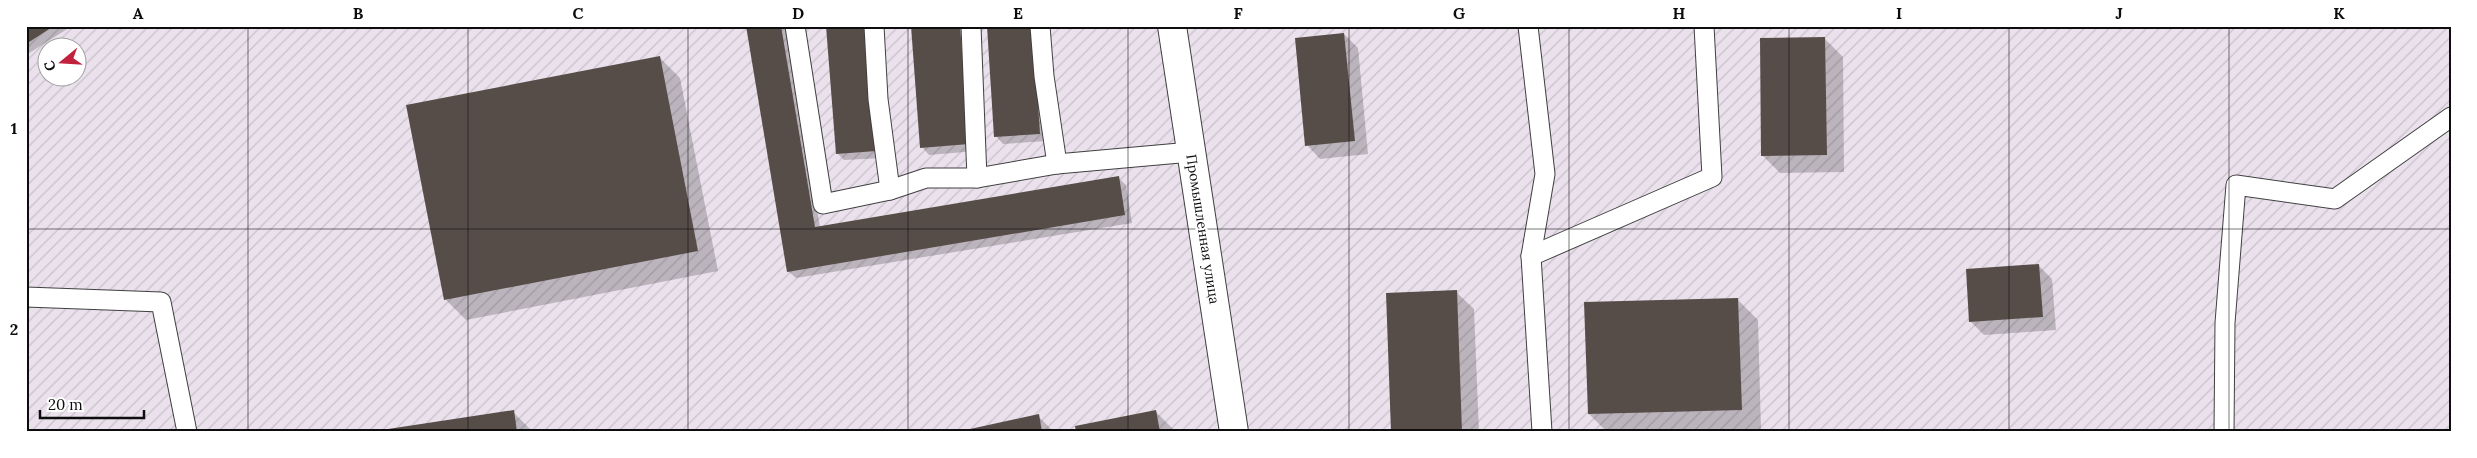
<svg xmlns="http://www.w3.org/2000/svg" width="2477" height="458" viewBox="0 0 2477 458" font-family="Lora,serif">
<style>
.industrial{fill:url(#industrial-furrows);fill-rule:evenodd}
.shadow{fill:#0003}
.building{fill:#564d49}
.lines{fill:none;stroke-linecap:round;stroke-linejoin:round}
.service-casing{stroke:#404040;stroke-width:21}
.minor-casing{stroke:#404040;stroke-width:30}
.service{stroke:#fff;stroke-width:19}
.minor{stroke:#fff;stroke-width:28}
.grid{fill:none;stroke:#0d0d0d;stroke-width:1;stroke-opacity:0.55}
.labels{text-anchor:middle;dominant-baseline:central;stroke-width:5;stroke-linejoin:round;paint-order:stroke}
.street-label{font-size:14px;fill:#0d0d0d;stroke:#fff}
.neatline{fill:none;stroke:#0d0d0d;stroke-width:2}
.grid-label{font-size:16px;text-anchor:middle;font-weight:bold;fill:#0d0d0d}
</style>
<defs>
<pattern id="industrial-furrows" width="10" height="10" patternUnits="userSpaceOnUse" patternTransform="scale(1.25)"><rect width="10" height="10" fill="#eae1ec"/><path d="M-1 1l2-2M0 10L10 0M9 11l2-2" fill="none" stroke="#c8c0c9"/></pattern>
</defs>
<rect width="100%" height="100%" fill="#fff9ee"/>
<!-- industrial -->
<path class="industrial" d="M26,26H2451V432H26ZM48,48H78V78H48Z"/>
<!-- shadow -->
<g class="shadow">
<path d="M26,26H72L26,55Z"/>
<path d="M748,26H787L820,227L1118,178L1126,185L1132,223L796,278L788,271Z"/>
<path d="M828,26L883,158L844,160L837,153Z"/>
<path d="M912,26H966L976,151L929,155L922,147Z"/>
<path d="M1040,26L1047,141L1003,144L996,136Z"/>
<path d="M1344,34L1358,48L1368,154L1320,159L1307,145Z"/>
<path d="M1825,39L1843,57L1844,172L1780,173L1762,155Z"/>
<path d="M659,57L680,78L718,271L466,320L446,300Z"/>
<path d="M2038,265L2052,279L2056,330L1984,335L1970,321Z"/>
<path d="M1456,292L1474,309L1479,432H1392Z"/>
<path d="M1738,300L1758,320L1761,430L1607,432L1589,414Z"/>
<path d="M513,412L533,432H389Z"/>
<path d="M1156,412L1176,432H1078Z"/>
<path d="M1038,416L1054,432H963Z"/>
</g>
<!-- building -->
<g class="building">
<path d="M26,26H54L26,44Z"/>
<path d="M746,26H781L815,227L1119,176L1125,215L787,272Z"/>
<path d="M826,26H867L876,151L836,154Z"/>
<path d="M911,26H960L969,144L920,148Z"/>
<path d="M987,26H1033L1040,134L994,137Z"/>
<path d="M1344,33L1355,141L1305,146L1295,38Z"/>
<path d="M1825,37L1827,155L1761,156L1760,38Z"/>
<path d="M660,56L698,251L444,300L406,105Z"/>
<path d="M2039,264L2043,317L1969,322L1966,269Z"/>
<path d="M1457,290L1462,432H1391L1386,293Z"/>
<path d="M1738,298L1742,410L1588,414L1584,302Z"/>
<path d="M514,410L517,432H388V429Z"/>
<path d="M1156,410L1160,432H1076L1075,426Z"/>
<path d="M1039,414L1042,432H961V431Z"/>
</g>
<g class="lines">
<defs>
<g id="service">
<path d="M795,26L823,204L890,190L926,178H977L1057,164L1191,152"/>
<path d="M874,26L878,99L890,190"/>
<path d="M971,26L977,178"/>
<path d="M1040,26L1044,76L1057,164"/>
<path d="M1528,26L1545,174L1531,256L1542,432"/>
<path d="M1531,256L1712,177L1704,26"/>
<path d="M26,297L161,302L187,432"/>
<path d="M2224,432L2225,323L2236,185L2335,199L2451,117"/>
</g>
<path id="minor" d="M1172,26L1234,432"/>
</defs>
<!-- service casing -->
<use href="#service" class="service-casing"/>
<!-- minor casing -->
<use href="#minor" class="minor-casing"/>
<!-- service -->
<use href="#service" class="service"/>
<!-- minor -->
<use href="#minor" class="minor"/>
</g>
<!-- grid -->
<path class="grid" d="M248,26V432M468,26V432M688,26V432M908,26V432M1128,26V432M1349,26V432M1569,26V432M1789,26V432M2009,26V432M2229,26V432M26,229H2451"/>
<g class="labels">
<!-- street labels -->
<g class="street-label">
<text transform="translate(1203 229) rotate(81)">Промышленная улица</text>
</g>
</g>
<!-- border -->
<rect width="2477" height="458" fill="none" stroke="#ffffff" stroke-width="55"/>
<!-- north arrow -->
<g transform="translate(62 62) rotate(252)"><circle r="24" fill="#ffffff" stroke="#9e9e9e"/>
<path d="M0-4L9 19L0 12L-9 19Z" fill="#c1213d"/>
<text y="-8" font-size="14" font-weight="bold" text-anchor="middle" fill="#0d0d0d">С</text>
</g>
<!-- scale -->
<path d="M40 410v8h104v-8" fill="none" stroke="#0d0d0d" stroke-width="2.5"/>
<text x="48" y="410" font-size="15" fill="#0d0d0d" stroke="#ffffff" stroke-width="4" paint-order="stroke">20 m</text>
<rect x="28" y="28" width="2422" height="402" class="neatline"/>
<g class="grid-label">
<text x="138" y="19">A</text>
<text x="358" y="19">B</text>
<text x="578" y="19">C</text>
<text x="798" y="19">D</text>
<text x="1018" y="19">E</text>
<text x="1238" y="19">F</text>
<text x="1459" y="19">G</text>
<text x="1679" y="19">H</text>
<text x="1899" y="19">I</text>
<text x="2119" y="19">J</text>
<text x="2339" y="19">K</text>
<text x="14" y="134">1</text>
<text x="14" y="335">2</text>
</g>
</svg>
